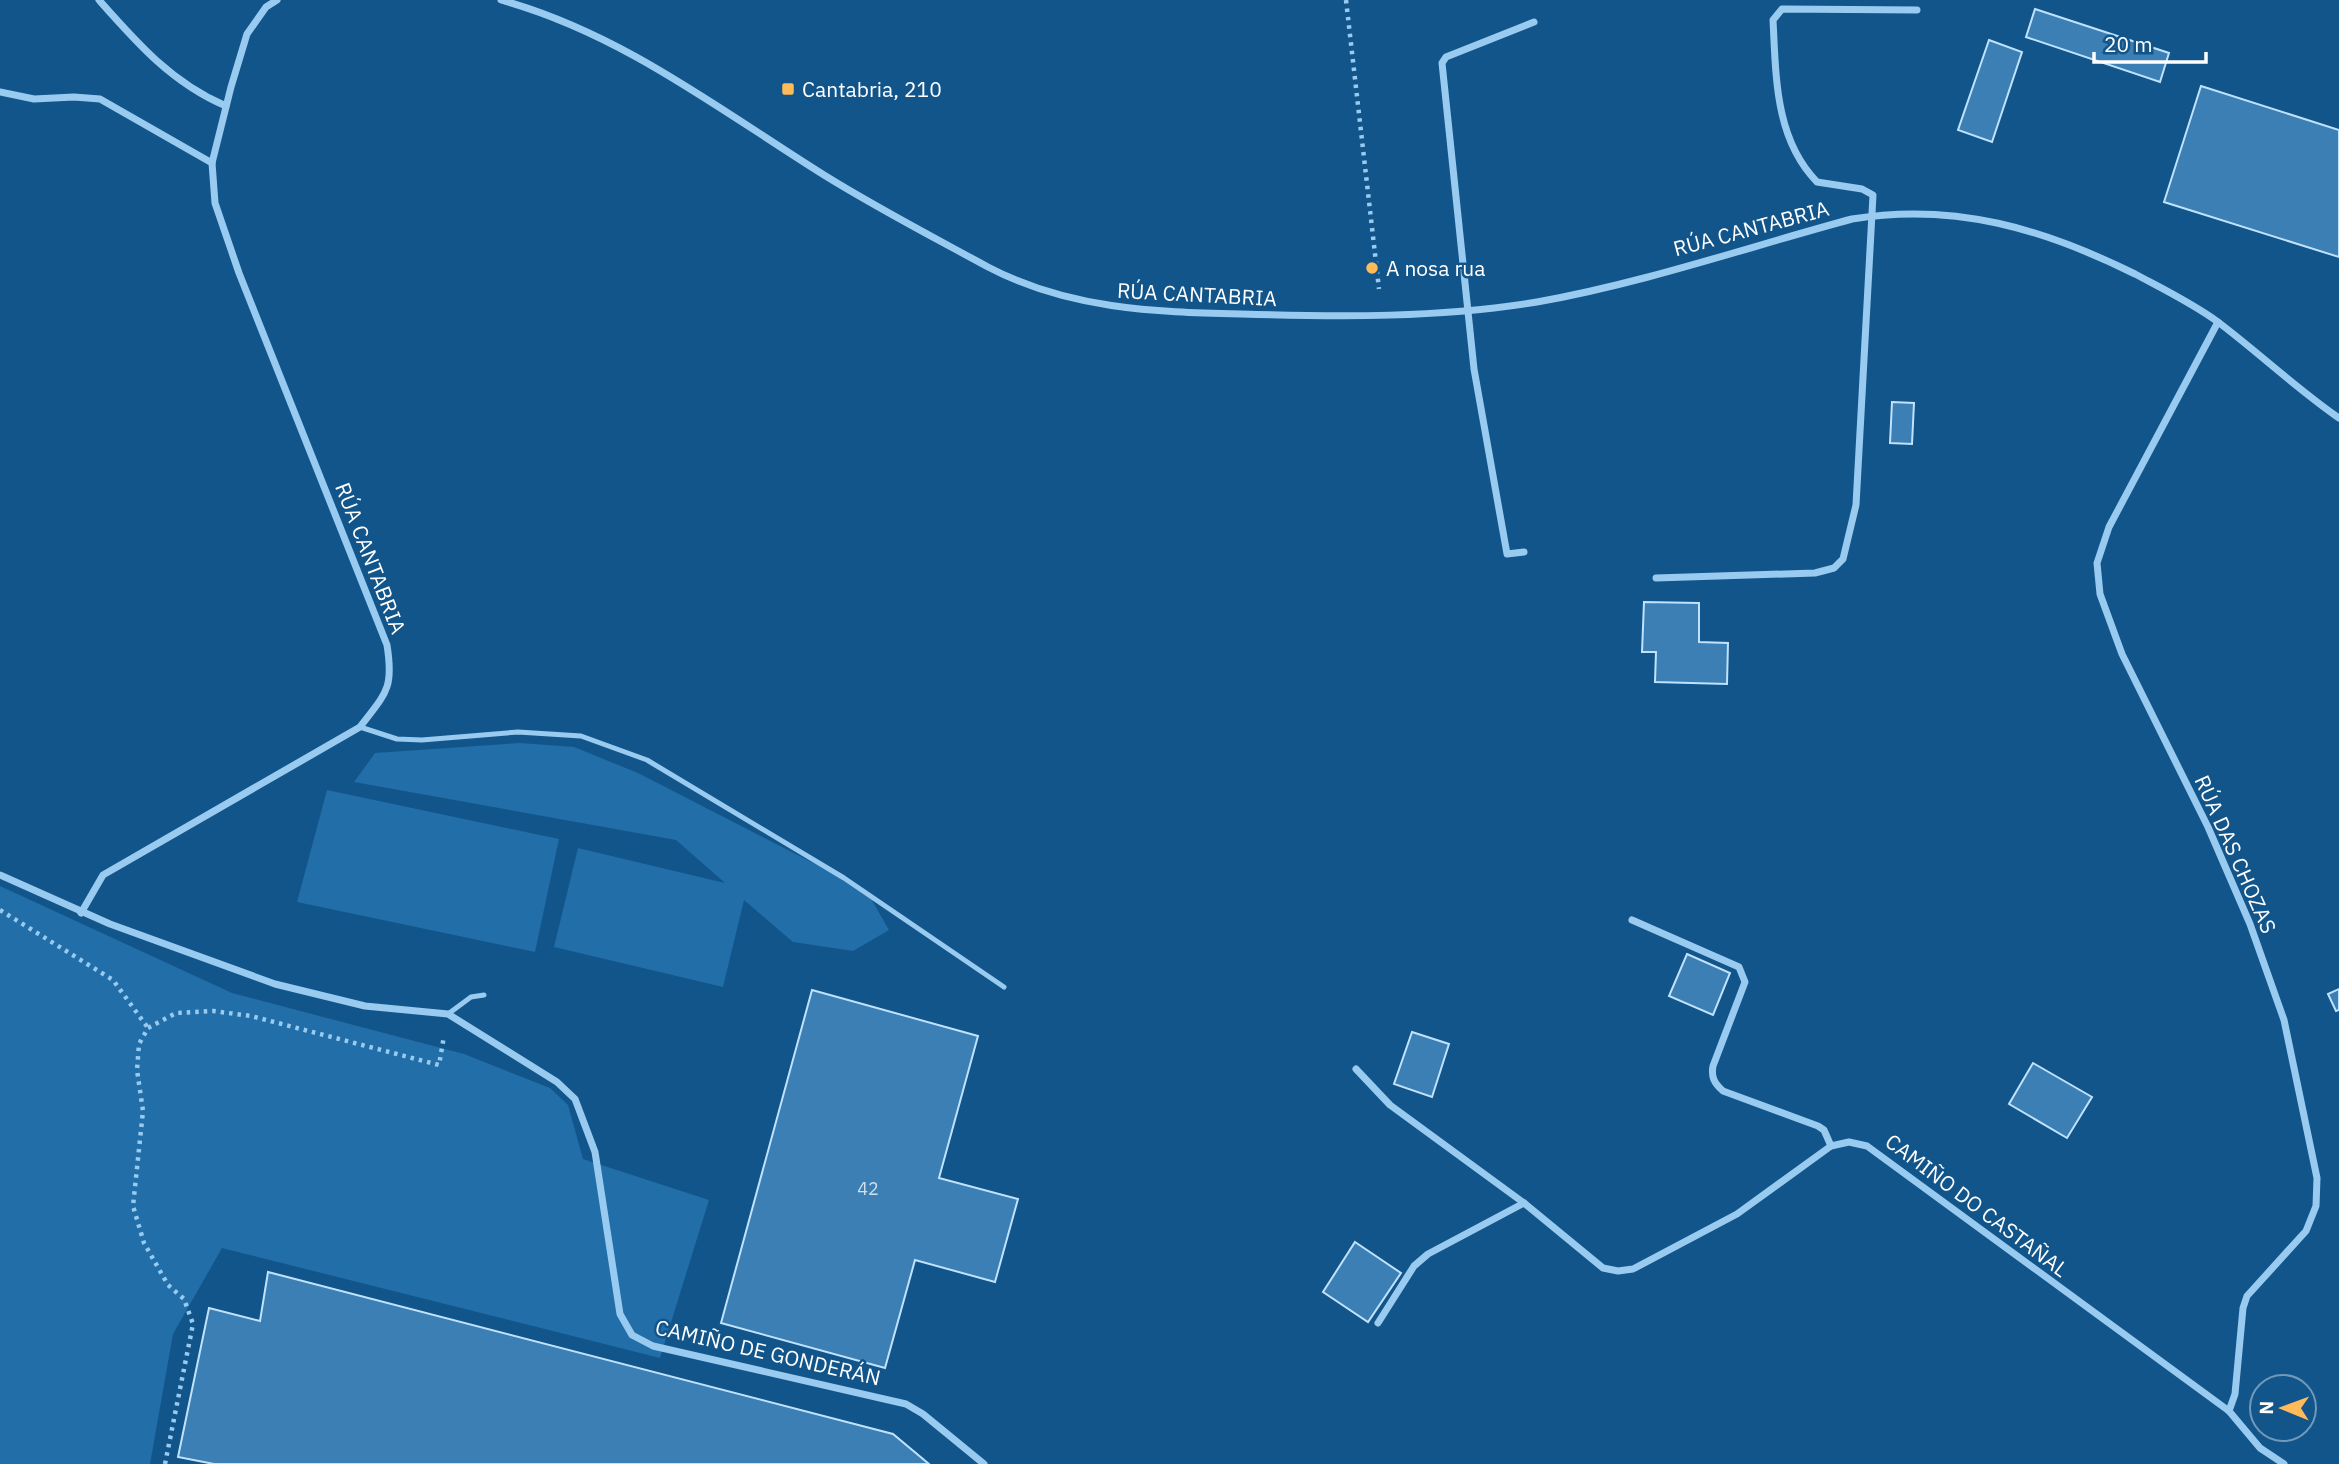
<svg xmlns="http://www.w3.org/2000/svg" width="2339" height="1464" viewBox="0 0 2339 1464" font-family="'IBM Plex Sans',sans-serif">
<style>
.green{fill:#216ea8}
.building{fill:#3b7fb4;stroke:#c0e2fc;stroke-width:2}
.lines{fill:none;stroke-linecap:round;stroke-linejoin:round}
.path{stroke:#99cbf1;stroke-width:4.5;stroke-dasharray:3.5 5;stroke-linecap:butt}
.service{stroke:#99cbf1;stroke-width:5}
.minor{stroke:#99cbf1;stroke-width:7}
.poi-dot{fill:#ffbb59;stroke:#12558a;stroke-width:2.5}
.labels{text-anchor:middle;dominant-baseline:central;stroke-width:5;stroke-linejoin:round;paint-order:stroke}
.number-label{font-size:18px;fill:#cedfec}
.poi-label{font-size:21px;fill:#fff;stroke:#12558a;text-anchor:start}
.street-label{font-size:21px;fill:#fff;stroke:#12558a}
</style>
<rect width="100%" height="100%" fill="#12558a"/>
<!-- green -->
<g class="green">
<path d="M520,743L574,747L638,773L866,890L889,930L853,951L793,942L744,900L723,987L554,947L578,848L725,883L676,840L354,782L375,753Z"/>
<path d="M327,790L559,839L535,952L297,902Z"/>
<path d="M0,886L232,993L464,1054L550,1088L568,1105L583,1159L709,1200L660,1358L222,1248L173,1334L150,1464H0Z"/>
</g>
<!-- building -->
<g class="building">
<path d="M2035,9L2169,53L2160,82L2026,37Z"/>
<path d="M1989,40L2022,52L1992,142L1958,130Z"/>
<path d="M2201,86L2339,130V257L2164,202Z"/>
<path d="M1892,402L1914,403L1912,444L1890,443Z"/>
<path d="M1644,602L1699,603V642L1728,643L1727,684L1655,682L1656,652H1642Z"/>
<path d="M1687,954L1730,973L1713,1015L1669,996Z"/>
<path d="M2339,989V1010L2336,1011L2328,994Z"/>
<path d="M812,990L978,1036L939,1178L1018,1199L995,1282L915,1260L885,1368L721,1323Z"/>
<path d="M1412,1032L1449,1044L1432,1097L1394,1084Z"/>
<path d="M2033,1063L2092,1097L2067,1138L2009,1104Z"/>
<path d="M1355,1242L1401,1273L1368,1322L1323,1292Z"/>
<path d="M268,1272L893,1434L929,1464H214L178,1457L209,1308L260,1321Z"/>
</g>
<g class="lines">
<!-- path -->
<g class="path">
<path d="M1346,0L1379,289"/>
<path d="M0,910L113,980L148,1028"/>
<path d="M165,1464L193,1324L184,1299L168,1285L144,1243L133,1206L143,1111L137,1070L139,1044L148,1028L176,1013L213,1011L251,1016L439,1065L444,1036"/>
</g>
<!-- service -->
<g class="service">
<path d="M360,727L397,739L422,740L518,732L581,736L647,760L844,878L1004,987"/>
<path d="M448,1014L471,997L484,995"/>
</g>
<!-- minor -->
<g class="minor">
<path d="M99,0C137,43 172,83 226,106"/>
<path d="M501,0C621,33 720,110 824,175C877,208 933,237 988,267C1068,309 1153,312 1241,314C1340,317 1440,318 1537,302C1644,283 1748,247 1852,219C1955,202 2044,229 2135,274C2163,289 2192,303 2218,322C2259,353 2297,389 2339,418"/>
<path d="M0,92L34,99L74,97L100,99L212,163"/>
<path d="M2218,322L2109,527L2097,563L2100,594L2122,654L2208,827L2250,924L2284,1020L2317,1178L2316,1206L2306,1231L2247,1296L2243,1308L2235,1394L2229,1411"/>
<path d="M1524,552L1507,554L1474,369L1442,63L1446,57L1534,22"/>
<path d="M1656,578L1815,573L1834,568L1843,559L1856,505L1873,195L1862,189L1817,182C1775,139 1776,77 1773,20L1782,9L1917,10"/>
<path d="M0,875L110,924L275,984L365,1006L448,1014L557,1082L575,1099L595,1152L620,1314L632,1335L653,1346L906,1404L923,1414L984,1464"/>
<path d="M81,913L103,875L360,727C386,693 394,689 387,645L239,273L215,203L212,163L231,87L247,34L266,7L277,0"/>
<path d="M1632,920L1739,967L1745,982L1713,1066C1711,1077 1714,1083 1723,1091L1818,1126L1824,1130L1831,1146"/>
<path d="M1356,1069L1390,1105L1524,1203L1603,1268L1618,1271L1633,1269L1737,1214L1831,1146L1849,1142L1867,1146L2229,1411L2260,1448L2284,1464"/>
<path d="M1378,1323L1414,1266L1428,1254L1524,1203"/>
</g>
</g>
<!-- markers -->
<g class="poi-dot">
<rect x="781" y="82" width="14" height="14" rx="3.5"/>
<circle cx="1372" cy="268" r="7"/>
</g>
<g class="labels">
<!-- number labels -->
<g class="number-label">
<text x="868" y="1188">42</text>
</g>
<!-- poi labels -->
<g class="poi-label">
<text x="802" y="89">Cantabria, 210</text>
<text x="1386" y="268">A nosa rua</text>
</g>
<!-- street labels -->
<g class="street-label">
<text transform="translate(1751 228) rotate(-15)">RÚA CANTABRIA</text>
<text transform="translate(1197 294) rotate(3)">RÚA CANTABRIA</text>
<text transform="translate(371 558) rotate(69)">RÚA CANTABRIA</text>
<text transform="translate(2236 854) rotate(66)">RÚA DAS CHOZAS</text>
<text transform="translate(1977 1205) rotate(37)">CAMIÑO DO CASTAÑAL</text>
<text transform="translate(768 1352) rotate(13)">CAMIÑO DE GONDERÁN</text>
</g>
</g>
<!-- north arrow -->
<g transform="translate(2283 1408) rotate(271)"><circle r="33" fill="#12558a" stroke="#7199b9" stroke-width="2"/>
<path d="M0-5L12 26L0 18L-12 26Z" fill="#ffbb59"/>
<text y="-10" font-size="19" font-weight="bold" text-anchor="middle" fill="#ffffff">N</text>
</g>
<!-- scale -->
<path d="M2094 52v10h112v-10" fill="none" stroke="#ffffff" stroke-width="3.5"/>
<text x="2104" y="52" font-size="21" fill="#ffffff" stroke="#12558a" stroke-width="5" paint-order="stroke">20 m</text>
</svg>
